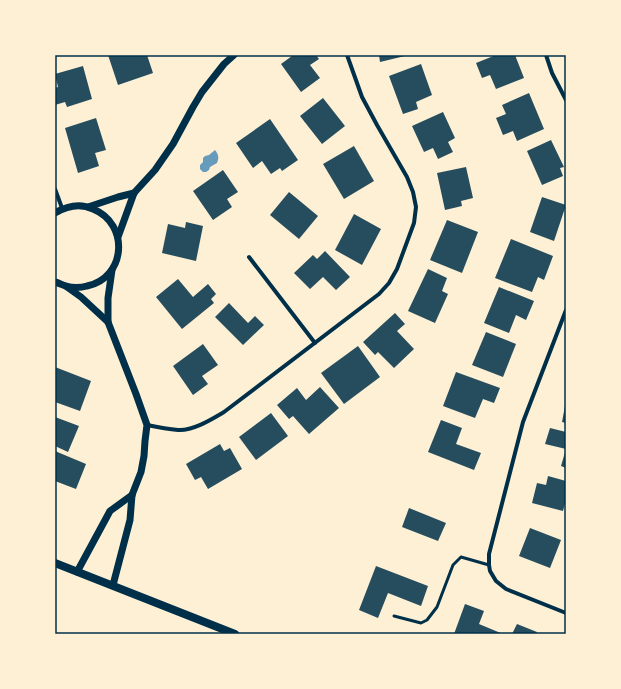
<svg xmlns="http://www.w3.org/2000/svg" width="621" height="689" viewBox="0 0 621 689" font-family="Bitter,serif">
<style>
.water{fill:#669bbc}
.building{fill:#264d5e}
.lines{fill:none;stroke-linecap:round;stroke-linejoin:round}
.service{stroke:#003049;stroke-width:3}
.minor{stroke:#003049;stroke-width:4}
.tertiary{stroke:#003049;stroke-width:7}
.secondary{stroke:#003049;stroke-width:8}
.neatline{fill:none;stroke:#003049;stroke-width:1.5}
</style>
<rect width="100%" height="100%" fill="#fdf0d5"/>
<!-- water -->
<path class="water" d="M215,150C219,155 219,158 217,163L210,167L209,170L206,172H203L200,169V165L203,162V158L205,156L209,155Z"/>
<!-- building -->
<g class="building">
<path d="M108,55H147L153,73L118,85Z"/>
<path d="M291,55H316L319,59L310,65L320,78L301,92L281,64L292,56Z"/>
<path d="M379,55H405V56L380,62Z"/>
<path d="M496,55H515L524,78L496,89L490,75L482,78L476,63Z"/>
<path d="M421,64L432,95L416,102L418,109L403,114L389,76Z"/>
<path d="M83,66L92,99L67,107L65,102L55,105V88L58,87L55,74Z"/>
<path d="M529,93L544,129L517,141L513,131L503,135L496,118L506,114L502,105Z"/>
<path d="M323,98L345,126L322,144L300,116Z"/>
<path d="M443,112L455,138L448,142L453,152L438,159L433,148L424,152L412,126Z"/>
<path d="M96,118L106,150L95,153L99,166L78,173L65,128Z"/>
<path d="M270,119L298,160L282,171L280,168L271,174L262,161L253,168L236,143Z"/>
<path d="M551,140L564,167L560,168L563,176L542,185L527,151Z"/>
<path d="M354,146L374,181L344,199L323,164Z"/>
<path d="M466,167L473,198L461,201L462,206L445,210L437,173Z"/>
<path d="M223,170L238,192L227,199L232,207L213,220L193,191Z"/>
<path d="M289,192L318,216L299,239L270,215Z"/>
<path d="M542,197L566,205L554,241L530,232Z"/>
<path d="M354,214L381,229L362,265L335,250Z"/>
<path d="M447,220L478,232L462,273L430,260Z"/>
<path d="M186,222L203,226L196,261L162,253L168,224L185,228Z"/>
<path d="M511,239L553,256L544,280L538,277L532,292L495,278Z"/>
<path d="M325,251L350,277L336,290L323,277L310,289L294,273L313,255L317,259Z"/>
<path d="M428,269L447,278L442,291L448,294L435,323L408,311Z"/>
<path d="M178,279L193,297L208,284L216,294L211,299L214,303L182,329L156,297Z"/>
<path d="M499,287L534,301L526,320L516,315L509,333L484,323Z"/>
<path d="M229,303L248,323L255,316L264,325L243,345L215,317Z"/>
<path d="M395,313L405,324L397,331L414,349L394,368L378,352L375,355L363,342Z"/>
<path d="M486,332L516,344L503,377L472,365Z"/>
<path d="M203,344L218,365L202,376L208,384L193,395L173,366Z"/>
<path d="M358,346L380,377L344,404L321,373Z"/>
<path d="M55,367L91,381L80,411L55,402Z"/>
<path d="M456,372L500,388L494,403L483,399L475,418L443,406Z"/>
<path d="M320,387L339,408L309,434L293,416L289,419L277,405L297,388L306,400Z"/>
<path d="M565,406H566V423L562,422Z"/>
<path d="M271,413L288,436L256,460L239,437Z"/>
<path d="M55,417L79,426L68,452L55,446Z"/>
<path d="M441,420L462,428L456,444L481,453L474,470L428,452Z"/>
<path d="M550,428L566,432V468L561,466L566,449L545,444Z"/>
<path d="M220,444L224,451L230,448L242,469L208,489L201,477L195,480L186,464Z"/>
<path d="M55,451L86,464L76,489L55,481Z"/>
<path d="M548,476L566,481V500L563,511L532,503L537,483L546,485Z"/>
<path d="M409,508L446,523L438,541L402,527Z"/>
<path d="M530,528L561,540L550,568L519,556Z"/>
<path d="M376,566L428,586L421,606L388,593L378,618L359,610Z"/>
<path d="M465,604L484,611L479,624L503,634H454Z"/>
<path d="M517,624L537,632L536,634H512Z"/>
</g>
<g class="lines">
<!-- service -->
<path class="service" d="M394,616L421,623L427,620L437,607L453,565L461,557L489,565"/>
<!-- minor -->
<g class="minor">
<path d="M546,55L552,73L566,100"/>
<path d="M55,189L62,208"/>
<path d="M249,257L315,343"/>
<path d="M566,310L523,422L489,554V565L490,571L496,581L506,589L566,613"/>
<path d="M147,425C157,427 168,429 178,430C193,431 212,419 224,412L379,294L389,283L397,269L414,223L416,207L413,192L407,177L377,125L362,97L347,55"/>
</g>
<!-- tertiary -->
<g class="tertiary">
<path d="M88,207L118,197L134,193"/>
<path d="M55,213C67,206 80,203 93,209C130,224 126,278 87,286C80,288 73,288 66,286C62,285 59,283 55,282"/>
<path d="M118,237L134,193L155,170L173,144L193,107L202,92L224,64L234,55"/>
<path d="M112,270L108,298V322L136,394L147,425L145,441L144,456L141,472L132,495L130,520L113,585"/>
<path d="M67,287L81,297L108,322"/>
<path d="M77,572L110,511L132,495"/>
</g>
<!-- secondary -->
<path class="secondary" d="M55,563L235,634"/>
</g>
<!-- border -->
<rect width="621" height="689" fill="none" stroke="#fdf0d5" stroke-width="112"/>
<rect x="56" y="56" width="509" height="577" class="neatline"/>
</svg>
